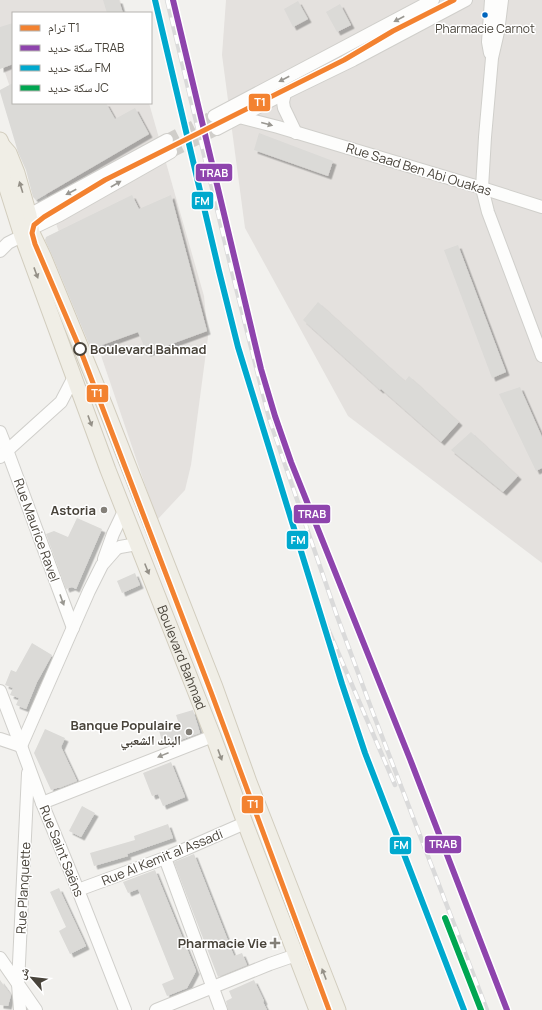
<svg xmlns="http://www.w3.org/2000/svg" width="542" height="1010" viewBox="0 0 542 1010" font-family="Manrope,'Noto Naskh Arabic',sans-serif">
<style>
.industrial{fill:#e4e1de}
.building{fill:#dbdad7;filter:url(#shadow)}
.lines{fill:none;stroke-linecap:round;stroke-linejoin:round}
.minor-tunnel{stroke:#d0ceca;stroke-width:12;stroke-dasharray:12 6;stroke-linecap:butt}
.minor-casing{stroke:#d0cfcb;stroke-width:14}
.major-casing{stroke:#d2cdbe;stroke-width:17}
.minor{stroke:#fdfdfc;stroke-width:12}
.major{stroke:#f0eee6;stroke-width:15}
.rail-casing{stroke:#dadada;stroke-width:4.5}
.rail{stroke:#fff;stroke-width:3;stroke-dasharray:9;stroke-linecap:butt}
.rail-1-casing{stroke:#fff;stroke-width:9}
.rail-2-casing{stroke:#fff;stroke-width:9}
.rail-3-casing{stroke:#fff;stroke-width:9}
.rail-1{stroke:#8e44ad;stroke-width:6}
.rail-2{stroke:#00a9ce;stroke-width:6}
.rail-3{stroke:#00a651;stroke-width:6}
.tram-1-casing{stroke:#fff;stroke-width:8}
.tram-1{stroke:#f38230;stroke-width:5}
.oneway{fill:#999791}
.oneway2{fill:#949087}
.bus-dot{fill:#0065bd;stroke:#fff;stroke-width:1.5}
.stop-dot{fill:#fff;stroke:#48433a;stroke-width:2}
.poi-dot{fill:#848079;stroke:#fff;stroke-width:1.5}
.labels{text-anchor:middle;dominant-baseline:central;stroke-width:3;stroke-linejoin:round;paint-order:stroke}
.bus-label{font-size:12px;fill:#48433a;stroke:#fff}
.street-label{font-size:13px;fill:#48433a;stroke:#fff}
.stop-label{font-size:13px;font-weight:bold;fill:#48433a;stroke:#fff;text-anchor:start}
.poi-label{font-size:13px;font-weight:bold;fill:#48433a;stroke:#fff;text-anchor:end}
.line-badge{stroke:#fff;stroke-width:1.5}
.badge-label{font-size:11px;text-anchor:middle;font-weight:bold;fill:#fff}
</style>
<defs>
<filter id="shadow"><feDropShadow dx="3.5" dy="3.5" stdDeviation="0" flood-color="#0004"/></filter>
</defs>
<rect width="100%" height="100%" fill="#f2f1ee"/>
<!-- industrial -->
<g class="industrial">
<path d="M0,0H120L124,13H13V96L0,58Z"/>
<path d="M226,0H542V563L348,416L245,228L222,55Z"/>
<path d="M15,103H149L204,296L208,337L191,465L185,490L157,520Z"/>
</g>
<!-- building -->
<g class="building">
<path d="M103,0H119L123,13H107Z"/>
<path d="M298,1L308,19L293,27L284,9Z"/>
<path d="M340,4L351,25L337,32L326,12Z"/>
<path d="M13,23V64L0,69V27Z"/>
<path d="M13,83V103H106L115,119L135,108L149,134L36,200L33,197L26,170L18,152L0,92V90Z"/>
<path d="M259,133L333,161L328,176L254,150Z"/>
<path d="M132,195L139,209L171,195L207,331L147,353L138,332L91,349L52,255L45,240L46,237Z"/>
<path d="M458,245L506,372L492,378L444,250Z"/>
<path d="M318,302L405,381L409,376L459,422L441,442L381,389L380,390L303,320Z"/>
<path d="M520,387L542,437V468L536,471L499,394Z"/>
<path d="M471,432L518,476L503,492L451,450Z"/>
<path d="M77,518L102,529L76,589L72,587L66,589L46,534L54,531L68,537Z"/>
<path d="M135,573L140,585L122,593L117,581Z"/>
<path d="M32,643L52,655L37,682L26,709L16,705L19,698L10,695L13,688L5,685L11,670L16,672Z"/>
<path d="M193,710L200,733L164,746L158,728L178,721L176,715Z"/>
<path d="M45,729L65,738L61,747L77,781L59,788H57L51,790L34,753Z"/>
<path d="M171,762L185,797L163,806L158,794L152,796L143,773Z"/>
<path d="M82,806L95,813L81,837L69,831Z"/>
<path d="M168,824L173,838L127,854L128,856L94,866L90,853L135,840L134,836Z"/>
<path d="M194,854L234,956L242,953L247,965L218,977L196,920L174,862Z"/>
<path d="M155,870L196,971L187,988L167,996L162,984L174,979L138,889L128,893L123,882Z"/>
<path d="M59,888L86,946L70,954L59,931L66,927L50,892Z"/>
<path d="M0,980L11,995L8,1006L0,1005Z"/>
<path d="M254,980L264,1001L263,1002L267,1010H228L226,1001L232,998L229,991Z"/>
</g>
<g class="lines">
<!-- minor-tunnel -->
<g class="minor-tunnel">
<path d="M167,140L214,116"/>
<path d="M171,152L217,129"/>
</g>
<defs>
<g id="minor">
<path d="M502,0L498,32L492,58L485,137L482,188L488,212L542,356"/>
<path d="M490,53L488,42L491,0"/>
<path d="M285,93L283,102L284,108L296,133"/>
<path d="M214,116L433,0"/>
<path d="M239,117L278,127L482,188L542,207"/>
<path d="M217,129L285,93L353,60L466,0"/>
<path d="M23,219L29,215L167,140"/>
<path d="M0,251L8,243L22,236L33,228L60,215L171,152"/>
<path d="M0,432L7,450L73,628"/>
<path d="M0,457L61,402L74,377"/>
<path d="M104,559L113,534L124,511"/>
<path d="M0,691L21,746L42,803L78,890L125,1010"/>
<path d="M0,739L21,746"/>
<path d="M21,746L89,591L102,565L116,549L120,547L137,544"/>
<path d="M42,803L213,736"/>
<path d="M165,858L221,1010"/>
<path d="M78,890L165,858L245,823"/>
<path d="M0,958L36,1010"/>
<path d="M20,1010L18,984L28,773"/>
<path d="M156,1010L270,964L296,955"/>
</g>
<g id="major">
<path d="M0,140L2,145L9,153L17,173L29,215L32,233L44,258L105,406L215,687L249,782L338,1010"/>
<path id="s1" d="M2,145L0,161L4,179L22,236L108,470L213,736L245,823L317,1010"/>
</g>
</defs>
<!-- minor casing -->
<use href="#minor" class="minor-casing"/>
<!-- major casing -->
<use href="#major" class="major-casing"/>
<!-- minor -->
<use href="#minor" class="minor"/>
<!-- major -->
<use href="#major" class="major"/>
<defs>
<g id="rail">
<path d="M167,0L231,268L257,371L269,418L337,616L373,713L487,1010"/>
<path d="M319,608L395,785"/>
</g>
</defs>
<!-- rail casing -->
<use href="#rail" class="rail-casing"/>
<!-- rail -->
<use href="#rail" class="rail"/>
<defs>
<path id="rail-1" d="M173,0L261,369L275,416L291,462L410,759L507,1010"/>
<path id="rail-2" d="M155,0L219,271L238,347L342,684L365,753L464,1010"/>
<path id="rail-3" d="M445,918L481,1010"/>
</defs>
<!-- rail-1 casing -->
<use href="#rail-1" class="rail-1-casing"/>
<!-- rail-2 casing -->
<use href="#rail-2" class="rail-2-casing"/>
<!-- rail-3 casing -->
<use href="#rail-3" class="rail-3-casing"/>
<!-- rail-1 -->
<use href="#rail-1" class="rail-1"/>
<!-- rail-2 -->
<use href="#rail-2" class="rail-2"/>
<!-- rail-3 -->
<use href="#rail-3" class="rail-3"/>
<defs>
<path id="tram-1" d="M329,1010L211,692L80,349L35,244L32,233L34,225L44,217L105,180L344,60L393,31L454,0"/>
</defs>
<!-- tram-1 casing -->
<use href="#tram-1" class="tram-1-casing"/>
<!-- tram-1 -->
<use href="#tram-1" class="tram-1"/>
</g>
<!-- one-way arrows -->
<defs><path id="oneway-solid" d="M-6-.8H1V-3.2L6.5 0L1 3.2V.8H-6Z"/></defs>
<g class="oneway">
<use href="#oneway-solid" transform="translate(399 19) rotate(152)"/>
<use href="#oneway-solid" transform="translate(284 79) rotate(152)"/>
<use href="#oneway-solid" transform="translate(267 124) rotate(15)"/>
<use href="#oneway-solid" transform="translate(116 184) rotate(-30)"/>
<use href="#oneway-solid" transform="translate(71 192) rotate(152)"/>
<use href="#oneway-solid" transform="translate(62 600) rotate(70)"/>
<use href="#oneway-solid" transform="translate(163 755) rotate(158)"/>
</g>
<g class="oneway2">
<use href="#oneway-solid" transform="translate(21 187) rotate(-107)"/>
<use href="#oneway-solid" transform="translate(36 273) rotate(70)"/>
<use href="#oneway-solid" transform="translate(90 421) rotate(70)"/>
<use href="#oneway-solid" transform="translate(147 569) rotate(68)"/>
<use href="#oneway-solid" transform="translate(220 755) rotate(70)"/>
<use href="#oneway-solid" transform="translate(324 974) rotate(-111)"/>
</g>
<!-- markers -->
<circle class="bus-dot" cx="485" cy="15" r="3.5"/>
<circle class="stop-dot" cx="80" cy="349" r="6"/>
<g class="poi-dot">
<circle cx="104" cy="510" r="4"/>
<circle cx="189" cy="732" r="4"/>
<path d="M273 937h4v4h4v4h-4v4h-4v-4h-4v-4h4z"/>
</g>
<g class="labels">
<!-- bus labels -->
<g class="bus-label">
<text x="485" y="28">Pharmacie Carnot</text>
</g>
<!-- street labels -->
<g class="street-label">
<text transform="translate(419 169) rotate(17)">Rue Saad Ben Abi Ouakas</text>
<text transform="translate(37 530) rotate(70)">Rue Maurice Ravel</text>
<text stroke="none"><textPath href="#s1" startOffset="545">Boulevard Bahmad</textPath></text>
<text transform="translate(62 851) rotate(68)">Rue Saint Saëns</text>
<text transform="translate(162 857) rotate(-22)">Rue Al Kemit al Assadi</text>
<text transform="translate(23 888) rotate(-87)">Rue Planquette</text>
</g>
<!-- stop labels -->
<g class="stop-label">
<text x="90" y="349">Boulevard Bahmad</text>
</g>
<!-- poi labels -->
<g class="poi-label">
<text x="96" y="510">Astoria</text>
<text x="181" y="725">Banque Populaire<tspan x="181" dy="15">البنك الشعبي</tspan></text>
<text x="267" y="943">Pharmacie Vie</text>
</g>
</g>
<g class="line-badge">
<rect x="248" y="93" width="23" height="19" rx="4" fill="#f38230"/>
<rect x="195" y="163" width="38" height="19" rx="4" fill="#8e44ad"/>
<rect x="191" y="191" width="23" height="19" rx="4" fill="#00a9ce"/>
<rect x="86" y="384" width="23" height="19" rx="4" fill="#f38230"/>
<rect x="293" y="504" width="38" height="20" rx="4" fill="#8e44ad"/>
<rect x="286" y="530" width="23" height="20" rx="4" fill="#00a9ce"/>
<rect x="241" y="795" width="23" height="19" rx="4" fill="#f38230"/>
<rect x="424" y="835" width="38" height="19" rx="4" fill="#8e44ad"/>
<rect x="389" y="836" width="23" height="19" rx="4" fill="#00a9ce"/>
</g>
<g class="badge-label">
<text x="260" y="106">T1</text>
<text x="214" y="177">TRAB</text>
<text x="202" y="205">FM</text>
<text x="97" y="397">T1</text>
<text x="312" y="518">TRAB</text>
<text x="298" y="544">FM</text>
<text x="253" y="808">T1</text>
<text x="443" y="848">TRAB</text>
<text x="401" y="849">FM</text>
</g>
<!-- legend -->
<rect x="12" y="12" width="140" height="92" fill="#ffffff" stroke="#b6b4b0"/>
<rect x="20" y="25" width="20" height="6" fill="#f38230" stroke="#b6b4b0"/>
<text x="48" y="32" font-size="12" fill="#48433a">ترام T1</text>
<rect x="20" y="45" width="20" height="6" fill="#8e44ad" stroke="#b6b4b0"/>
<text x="48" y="52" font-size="12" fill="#48433a">سكة حديد TRAB</text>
<rect x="20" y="65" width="20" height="6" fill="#00a9ce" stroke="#b6b4b0"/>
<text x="48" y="72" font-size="12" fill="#48433a">سكة حديد FM</text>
<rect x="20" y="85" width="20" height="6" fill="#00a651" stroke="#b6b4b0"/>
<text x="48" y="92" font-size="12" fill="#48433a">سكة حديد JC</text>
<!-- north arrow -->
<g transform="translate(32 978) rotate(298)" stroke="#ffffff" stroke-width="3" paint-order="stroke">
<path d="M0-3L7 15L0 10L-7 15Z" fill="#48433a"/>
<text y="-6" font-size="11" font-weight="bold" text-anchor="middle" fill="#48433a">ش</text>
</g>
</svg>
